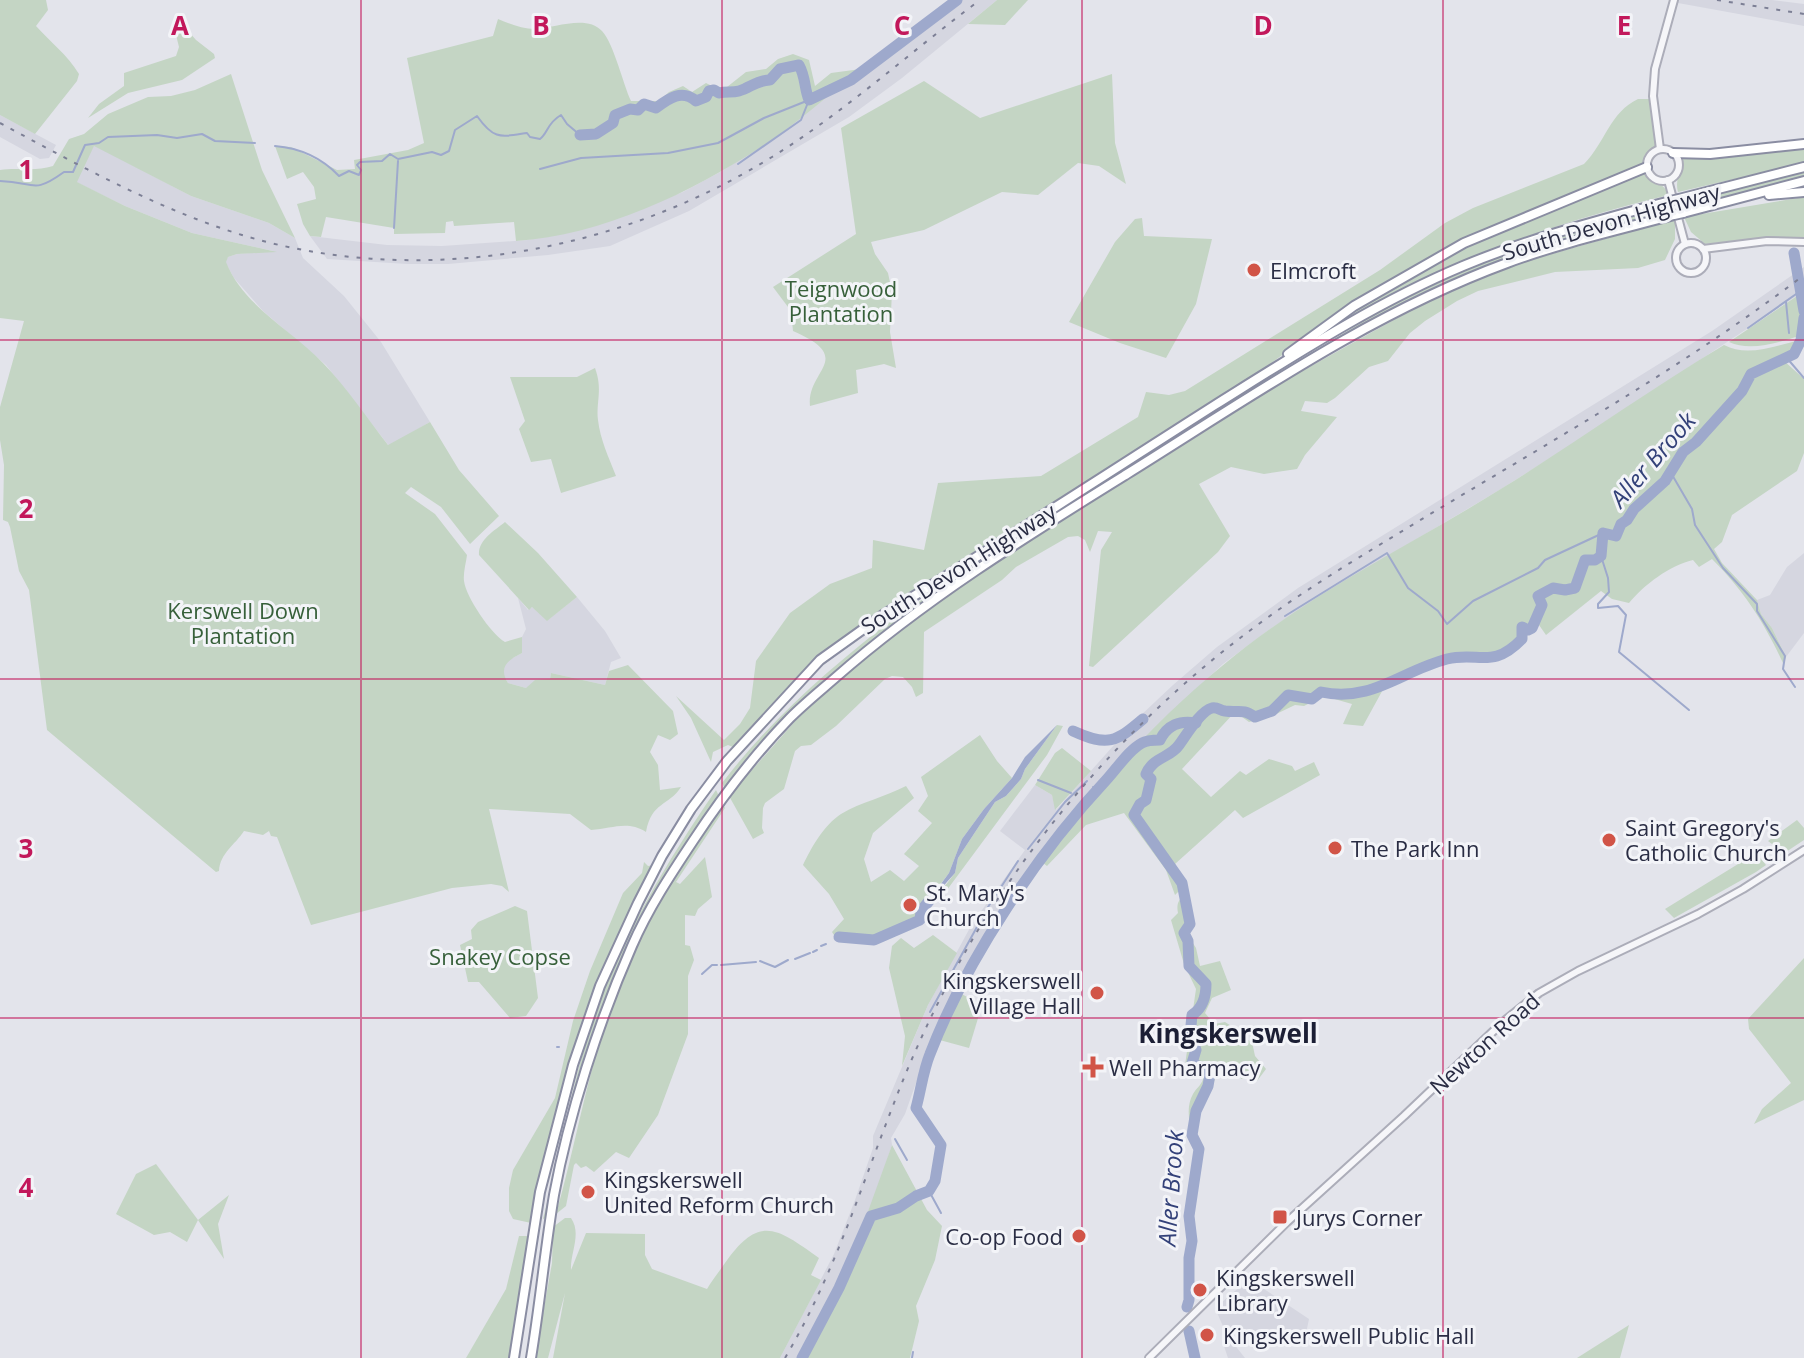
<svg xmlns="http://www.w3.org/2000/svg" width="1804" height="1358" viewBox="0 0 1804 1358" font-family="'Open Sans',sans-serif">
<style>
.built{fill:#d5d6e0}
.green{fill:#c4d5c4}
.water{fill:#9ea9cc}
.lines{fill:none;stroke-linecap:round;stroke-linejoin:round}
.stream{stroke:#9ea9cc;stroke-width:2}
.river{stroke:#9ea9cc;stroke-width:11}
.tertiary-casing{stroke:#acadb9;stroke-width:10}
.trunk-casing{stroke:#8a8da2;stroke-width:12}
.tertiary{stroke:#f6f6f9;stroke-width:6}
.trunk{stroke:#fff;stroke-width:8}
.rail{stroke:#7c7f95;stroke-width:2;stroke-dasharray:4 8;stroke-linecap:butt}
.trunk-bridge-casing{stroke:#8a8da2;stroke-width:12;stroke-linecap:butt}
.trunk-bridge{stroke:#fff;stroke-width:8}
.grid{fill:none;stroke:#c2185b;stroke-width:2;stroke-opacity:0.55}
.poi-dot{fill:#d15447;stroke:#f3f4f8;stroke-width:3}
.labels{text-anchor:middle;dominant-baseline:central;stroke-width:6;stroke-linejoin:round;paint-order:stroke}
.street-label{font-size:22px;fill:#2a2d44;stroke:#f3f4f8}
.poi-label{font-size:22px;fill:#2a2d44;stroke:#f3f4f8;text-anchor:start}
.park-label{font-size:22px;fill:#37603a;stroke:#f3f4f8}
.water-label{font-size:24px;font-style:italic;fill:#334179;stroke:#f3f4f8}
.quarter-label{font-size:26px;font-weight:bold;fill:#1c1f35;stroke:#f3f4f8}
.grid-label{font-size:26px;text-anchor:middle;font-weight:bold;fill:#c2185b;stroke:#f3f4f8;stroke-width:6;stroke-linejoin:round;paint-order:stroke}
</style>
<rect width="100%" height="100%" fill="#e3e4eb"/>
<!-- built -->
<g class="built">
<path d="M954,0H997L902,78L849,117L689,211L610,246L548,255L448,264H407L327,259L310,236L387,245L442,246L528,240L625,215L683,192L722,171L780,133L876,57Z"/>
<path d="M1678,0H1772L1804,4V26L1678,3Z"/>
<path d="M0,115L56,145L49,158L40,159L0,137Z"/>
<path d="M94,145L191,196L269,223L295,238L303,258L344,296L381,342L430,422L389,446L326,365L263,311L234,278L225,262L228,257L237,254L273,251L192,233L125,206L76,182Z"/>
<path d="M1804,267V291L1588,434L1501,489L1319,597L1270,629L1223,664L1125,756L1038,859L1002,913L958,992L916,1083L905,1114L891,1138L892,1145L869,1214L840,1289L802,1358H780L834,1254L855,1200L873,1148V1136L928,1005L972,924L1025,850L1000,831L1035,785L1052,795L1056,810L1139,717L1173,685L1217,647L1298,588L1712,331Z"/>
<path d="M1804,553V633L1786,657L1772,628L1761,614L1757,600L1770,595L1787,567Z"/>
<path d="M577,597L605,631L621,658L611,662L605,685L551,673L550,679L526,688L508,683L504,676L503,668L507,661L522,653V637L526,629L518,598L528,610L532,607L549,619Z"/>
<path d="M1249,1279L1309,1319L1304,1343L1270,1335L1231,1330L1226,1334L1245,1358H1228L1223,1343L1226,1333L1215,1308Z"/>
</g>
<!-- green -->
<g class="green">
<path d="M0,0H46L48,10L36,26C51,43 67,54 79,74L77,81L35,134L0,115Z"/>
<path d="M997,0H1028L1005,25L968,24Z"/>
<path d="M498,19C510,24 522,29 535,29C554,28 587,14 602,31C614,44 623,84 631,101H659L669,92L683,86L692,92L706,83L716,88L727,87L746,72L766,69L778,59L793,54L809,60L815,86L831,73L861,69C834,90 808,114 780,134C706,186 607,235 516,241L514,222L454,226L453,221L446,222L445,233L394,234V228L326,217L321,237L310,236L303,224L297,204L316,199L314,187L303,172L287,179L275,146L291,147L337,170L355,169L354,160L408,150L424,143L407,58L493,36Z"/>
<path d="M181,23L196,40L214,54L215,58L182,80L128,93L88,118L99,104L124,86V73L176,56L179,47L174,27Z"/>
<path d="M231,74L262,170L295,238L269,223L191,196L94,146L77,182L125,206L192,233L277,252L237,254L228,257L226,262C243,306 292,330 323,363C347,388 367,418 388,445L430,422L459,470L499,516L470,544L441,507L411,487L405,493L435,514L467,555C466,563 463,573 464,581C466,597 491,634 505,642L522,637V653C508,660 498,667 508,683L526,688L535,680L550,679L551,673L605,685L609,671L628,665L673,711L678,734L670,740L658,735L650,752L658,765L660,790L681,787C668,807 652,801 646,832C627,820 612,829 591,830L570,814L489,809L509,892L502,886L491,884L452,888L311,925L277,837L271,836L269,831L263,835L244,831C235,845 220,853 219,871L216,872L47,730L29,590L19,571L10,527L8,522L3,520L4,465L0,440V407L24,321L0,318V170C18,167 35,172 53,166L69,139L84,134L108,114L148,97L171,96L195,90Z"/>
<path d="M1112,74L1115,143L1126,184L1099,166L1078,163L1038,195L1002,192L924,230L871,242L875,254L888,273L892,292L890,332L896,368L884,364L856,370L858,393L810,406C806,370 857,359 793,331L791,311L773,287L856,234L841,128L924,81L980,118Z"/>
<path d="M1638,99H1650L1657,144L1646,156L1644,166L1464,239L1381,286L1339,313L1251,378L915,595L818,669L735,748L728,745L713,752L711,762L691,718L676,696L724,740L740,724L750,708L756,661L790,613L830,584L872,568L873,540L924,550L938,483L1041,476L1138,417L1146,392L1169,395L1185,391L1380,270L1445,223L1473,208L1584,164C1605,143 1610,112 1638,99Z"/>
<path d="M1804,147V163L1678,192C1674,178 1684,168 1677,155L1709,156Z"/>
<path d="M1804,170V177L1682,208L1680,202Z"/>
<path d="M1645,173C1652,181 1665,184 1669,195C1548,224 1432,266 1327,332L1325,329L1394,284L1476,241Z"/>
<path d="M1804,197V239L1767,237L1705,244L1691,232L1684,217Z"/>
<path d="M1671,203L1673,211C1637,220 1599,227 1564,238C1493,262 1426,293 1359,327L955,581L900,619L794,708L725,789L722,783C772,718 832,666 897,616L1210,414L1400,299L1511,248Z"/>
<path d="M1142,218L1144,236L1212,239L1196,304L1166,358L1120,343L1069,322L1115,242L1135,219Z"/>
<path d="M1675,219V239L1665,260L1638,268L1555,272L1478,291L1457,301L1425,321L1410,333L1388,361L1369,367L1335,398L1327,403L1305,401L1301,411L1337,417L1305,455L1297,469L1264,474L1231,467L1199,484L1230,536L1218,552L1093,667L1089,666L1101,550L1112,532L1098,531L1090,552L1085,540L1078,536L1068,537L1016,567L1002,580L924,632L923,693L916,697L912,687L903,677L892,676L885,679L836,726L811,745L801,746L795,751L784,789L765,803L763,808L762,828L764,833L753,839L729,796L797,719L877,646L993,564L1270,389L1417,307L1506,267Z"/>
<path d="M1800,294L1804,311L1802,335C1780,342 1751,352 1729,342Z"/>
<path d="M1801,340L1794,354L1782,359L1804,379V453L1797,471L1732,515L1722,542L1714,549L1722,563L1757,600L1761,614L1772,628L1786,657L1783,663C1764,622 1744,591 1712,559L1699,567L1693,560C1669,566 1645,584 1629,603L1612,599L1601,591L1546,635L1539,625L1522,635L1507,655L1456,656L1432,662L1386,684L1363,726L1343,724L1352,704L1324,696L1304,706L1295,705L1270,717L1249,722L1235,712L1182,769L1211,797L1240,771L1246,775L1269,759L1292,766L1295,771L1314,762L1320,775L1243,818L1235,810L1175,864L1186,884L1175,895L1166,870L1124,813L1086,825L1047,866L1038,859C1095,790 1152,723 1222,666C1307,594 1410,546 1504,487C1578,441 1649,390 1724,345C1748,358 1776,345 1801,340Z"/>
<path d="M595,368C603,390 596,401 598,420C600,439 609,458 616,476L561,493L551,459L531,462L519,429L525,421L510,377H577Z"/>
<path d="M505,522L538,553L577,597L547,621L532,607L529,610L479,555C478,540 494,531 505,522Z"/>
<path d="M1057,725L1063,726L1047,755L941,898L937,896L955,873L958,858L995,802L1006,796L1021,779L1025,769Z"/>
<path d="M980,735L997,761L1012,778L984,809L962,839L949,873L923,907L920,920L874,940L834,935L832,932L844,919L829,894L803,865C811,848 824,825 841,814C861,802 885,797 906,786L914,798L873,833L864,859L871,882L890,870L904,881L919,866L904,854L932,823L918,811L928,796L921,777Z"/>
<path d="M1062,748L1091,771L1055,810L1052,795L1035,785L1055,753Z"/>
<path d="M712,783C677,839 635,896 610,958C577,1044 561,1136 531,1223L513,1219L509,1211V1188L513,1170L555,1098L573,1021L590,971L623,893L642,873L644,862L648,866L654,865Z"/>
<path d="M716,790L719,796L663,881L605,1003L548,1217L543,1219C560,1152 572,1082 594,1017C623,935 667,861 716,790Z"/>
<path d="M722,803L725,808L676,882L680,884L705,857L712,897L698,909L695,916L685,915V945L690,946L694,960L688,976V1034L658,1115L629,1158L616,1152L594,1172L586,1166L581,1168L576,1163L574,1165L566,1206L556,1214C575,1148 586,1079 609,1013C636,936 678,871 722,803Z"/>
<path d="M1797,820L1804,828V840L1774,860L1776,847L1768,841Z"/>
<path d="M1756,853L1766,865L1756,872L1674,918L1665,909Z"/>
<path d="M1187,893L1195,926L1187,934L1196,948L1200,966L1220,961L1231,990L1212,998L1205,1013L1214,1024L1225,1022L1239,1031V1035L1252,1042L1255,1056L1266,1069L1257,1081L1252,1078L1241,1079L1240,1070L1218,1069L1213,1085L1200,1103L1193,1141C1190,1125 1185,1108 1193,1094C1198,1086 1202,1085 1204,1076L1184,1072L1196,989L1184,964L1171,920L1178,913C1176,903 1179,899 1187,893Z"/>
<path d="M515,906L527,911L538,998L526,1016L510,1018L479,982H468L460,945L472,939L471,930L478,922Z"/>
<path d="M933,935L957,953L928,1005L902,1066L905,1036L889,968L892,946L901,938L914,948Z"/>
<path d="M1804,958V1100L1754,1124L1762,1109L1791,1083L1749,1029L1748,1019Z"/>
<path d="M958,992L982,1005L969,1048L936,1039Z"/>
<path d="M892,1145L927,1210L942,1226L935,1260L916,1306L919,1321L910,1358H802L840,1289Z"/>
<path d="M156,1164L198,1220L229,1195L218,1224L224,1259L198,1220L187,1242L170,1232L154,1235L116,1214L136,1174Z"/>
<path d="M565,1218H571C582,1234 570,1253 571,1270L586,1233L645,1234V1255L652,1269L707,1289C712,1280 719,1272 725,1263C759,1214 777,1228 819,1258L811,1275L821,1280L780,1358H553L565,1293L548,1358H535L552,1263L553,1227Z"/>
<path d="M519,1236H535L517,1358H466L506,1289Z"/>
<path d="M1629,1325L1620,1358H1577Z"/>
</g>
<!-- water -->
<path class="water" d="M1057,725L1025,769L1021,779L1006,796L995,802L958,858L955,873L921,911L949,873L962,839L984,809L1012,778L1025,757Z"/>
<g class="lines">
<!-- stream -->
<g class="stream">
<path d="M275,146C299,148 322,158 339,176L349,171L359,175L361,170L357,165L360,162L382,161L390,154L398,159L432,152L441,155L449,151L455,130L477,116C494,140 500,137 527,133L530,137L540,139C548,133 547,123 561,115L567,124L580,135"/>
<path d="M738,164L801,120L809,100"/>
<path d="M540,169L581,158L668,153L718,143L764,118L809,100"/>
<path d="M0,181C36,182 32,195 64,172H73L85,145L99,143L108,137L157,135L177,138L202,134L215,141L255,143"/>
<path d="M394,228L398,161"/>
<path d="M1799,288L1804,286"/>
<path d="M1786,302L1789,333"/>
<path d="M1748,328L1799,292"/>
<path d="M1786,357L1804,378"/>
<path d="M1671,473L1692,509L1695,525L1723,568L1757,604V611L1785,656L1783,669L1795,687"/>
<path d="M1601,556L1608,578L1609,592L1598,604V608L1618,606L1626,615L1619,652L1689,710"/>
<path d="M1285,616L1387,553L1408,588L1438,611L1447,624L1473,601L1538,568L1545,560L1603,533"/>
<path d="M1038,780L1071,793"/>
<path d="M1093,787L1097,790"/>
<path d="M1028,849L1065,802L1087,781"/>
<path d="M821,946L826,944"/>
<path d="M813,952L817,950"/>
<path d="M795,959L810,953"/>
<path d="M760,961L775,967L788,960"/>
<path d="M721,965L756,962"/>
<path d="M702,974L712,965H717"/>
<path d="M930,1012L988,907L1018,861"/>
<path d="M557,1047H559"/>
<path d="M895,1139L907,1160"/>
<path d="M929,1191L941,1213"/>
<path d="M912,1358L913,1352"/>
</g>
<!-- river -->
<g class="river">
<path d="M580,135L596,134L613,123L615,115L630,109L638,110L644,104L656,108C669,98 682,89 696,101L706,97L709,91L714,90L719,93C726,91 732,93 739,91C750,88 757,80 770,80L780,69L799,65C806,78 804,88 809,100L851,80L957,0"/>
<path d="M1794,253L1804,311"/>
<path d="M1073,731C1108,747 1116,742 1143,719"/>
<path d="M839,937L874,940L920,920L921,911L929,901"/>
<path d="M1187,1307L1189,1300V1258L1192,1241L1189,1216L1199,1149L1192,1135L1196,1111L1208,1086L1210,1074L1207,1070L1192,1063L1196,1050L1190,1036L1192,1015C1203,1008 1206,996 1206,984L1189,966L1188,941L1184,933L1190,924L1182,883L1134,815L1140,804L1146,800L1151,779L1146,774C1153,757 1170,758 1179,745C1186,736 1200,711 1212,708C1218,707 1219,710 1225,711C1240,713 1241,708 1255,717L1272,711L1288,695L1312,699L1321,692C1371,703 1401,671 1447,659C1479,651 1492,670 1522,639V627L1528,630L1532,628L1542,605L1538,596L1553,588L1565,590L1575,588L1585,560H1595L1601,556L1603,533L1616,536L1621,524L1627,520L1634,509L1665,481L1683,452L1696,442L1742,391L1751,374L1794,354L1801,340L1804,318"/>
<path d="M1189,1331L1195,1358"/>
<path d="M802,1358L839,1288L871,1216L898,1208L916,1196L929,1191L935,1181L941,1145L916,1108C921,1090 923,1071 930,1054C967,958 1038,853 1108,778C1118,767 1129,750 1142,743C1147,740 1155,740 1160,740C1167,725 1180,720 1196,723"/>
</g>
<defs>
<g id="tertiary">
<path d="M1660,149L1653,96L1655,69L1674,0"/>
<circle cx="1663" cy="165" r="16"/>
<path d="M1668,180L1685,244"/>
<circle cx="1691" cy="258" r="15"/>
<path d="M1703,249L1767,241L1804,242"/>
<path d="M1149,1358L1287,1222L1404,1116L1503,1022L1539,993L1578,971L1698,914L1743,889L1804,850"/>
</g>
<g id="trunk">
<path d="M1673,153L1710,154L1804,144"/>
<path d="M1769,195L1804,192"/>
<path d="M1679,199L1804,167"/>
<path d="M1683,213L1804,181"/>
<path d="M1288,354L1354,306L1464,243L1647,167"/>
<path d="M514,1358L540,1192L573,1065L600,986L638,903L662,856L691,809L727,761L820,660L883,615C995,547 1105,475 1215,405C1295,355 1375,303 1463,266C1530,238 1600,220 1670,201"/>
<path d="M531,1358C540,1304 545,1249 554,1195C569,1114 599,1021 632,946C648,909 671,874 693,841C722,797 754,755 790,718C804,704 820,691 835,678C925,599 1027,536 1127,474C1249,398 1371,313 1507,263C1561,243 1618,230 1674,215"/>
</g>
</defs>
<!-- tertiary casing -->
<use href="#tertiary" class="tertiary-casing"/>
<!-- trunk casing -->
<use href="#trunk" class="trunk-casing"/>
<!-- tertiary -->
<use href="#tertiary" class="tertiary"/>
<!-- trunk -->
<use href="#trunk" class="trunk"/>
<!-- rail -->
<g class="rail">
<path d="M1717,0L1804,14"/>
<path d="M0,123C78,165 158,209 242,235C419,289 617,253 772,157C846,111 910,52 980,0"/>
<path d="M785,1358C833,1277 860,1190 894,1103C917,1043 945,985 978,930C1049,814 1143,710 1252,629C1308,587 1368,552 1427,516C1555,439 1685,366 1804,275"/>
</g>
<defs>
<g id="trunk-bridge">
<path d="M1670,201L1679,199"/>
<path d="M1674,215L1683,213"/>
</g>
</defs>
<!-- trunk-bridge casing -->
<use href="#trunk-bridge" class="trunk-bridge-casing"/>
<!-- trunk-bridge -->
<use href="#trunk-bridge" class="trunk-bridge"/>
</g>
<!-- grid -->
<path class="grid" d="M361,0V1358M722,0V1358M1082,0V1358M1443,0V1358M0,340H1804M0,679H1804M0,1018H1804"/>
<!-- markers -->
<g class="poi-dot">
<circle cx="1254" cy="270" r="8"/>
<circle cx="1609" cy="840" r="8"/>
<circle cx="1335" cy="848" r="8"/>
<circle cx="910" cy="905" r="8"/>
<circle cx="1097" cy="993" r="8"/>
<path d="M1089 1055h8v8h8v8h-8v8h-8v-8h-8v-8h8z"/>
<circle cx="588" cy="1192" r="8"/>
<rect x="1272" y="1209" width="16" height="16" rx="4"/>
<circle cx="1079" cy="1236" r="8"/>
<circle cx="1200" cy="1290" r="8"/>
<circle cx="1207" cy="1335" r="8"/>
</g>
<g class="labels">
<!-- street labels -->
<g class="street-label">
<text transform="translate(1611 221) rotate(-16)">South Devon Highway</text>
<text transform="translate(958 568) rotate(-32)">South Devon Highway</text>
<text transform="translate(1484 1043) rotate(-42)">Newton Road</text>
</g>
<!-- poi labels -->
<g class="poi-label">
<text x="1270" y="270">Elmcroft</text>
<text x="1625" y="827">Saint Gregory's<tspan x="1625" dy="25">Catholic Church</tspan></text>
<text x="1351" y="848">The Park Inn</text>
<text x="926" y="892">St. Mary's<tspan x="926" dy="25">Church</tspan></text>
<text x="1081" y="980" text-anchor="end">Kingskerswell<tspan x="1081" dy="25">Village Hall</tspan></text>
<text x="1109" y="1067">Well Pharmacy</text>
<text x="604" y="1179">Kingskerswell<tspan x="604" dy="25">United Reform Church</tspan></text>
<text x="1296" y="1217">Jurys Corner</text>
<text x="1063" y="1236" text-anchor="end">Co-op Food</text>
<text x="1216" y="1277">Kingskerswell<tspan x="1216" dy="25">Library</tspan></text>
<text x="1223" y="1335">Kingskerswell Public Hall</text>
</g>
<!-- park labels -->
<g class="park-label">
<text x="841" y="288">Teignwood<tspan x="841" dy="25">Plantation</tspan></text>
<text x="243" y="610">Kerswell Down<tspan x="243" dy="25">Plantation</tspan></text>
<text x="500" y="956">Snakey Copse</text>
</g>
<!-- water labels -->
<g class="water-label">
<text transform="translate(1652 459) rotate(-49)">Aller Brook</text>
<text transform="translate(1170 1188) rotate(-86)">Aller Brook</text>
</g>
<!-- quarter labels -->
<g class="quarter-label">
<text x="1228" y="1033">Kingskerswell</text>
</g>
</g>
<g class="grid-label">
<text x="180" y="35">A</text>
<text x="541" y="35">B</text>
<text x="902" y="35">C</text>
<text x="1263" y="35">D</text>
<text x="1624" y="35">E</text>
<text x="26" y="179">1</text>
<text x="26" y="518">2</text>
<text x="26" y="858">3</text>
<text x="26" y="1197">4</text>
</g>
</svg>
